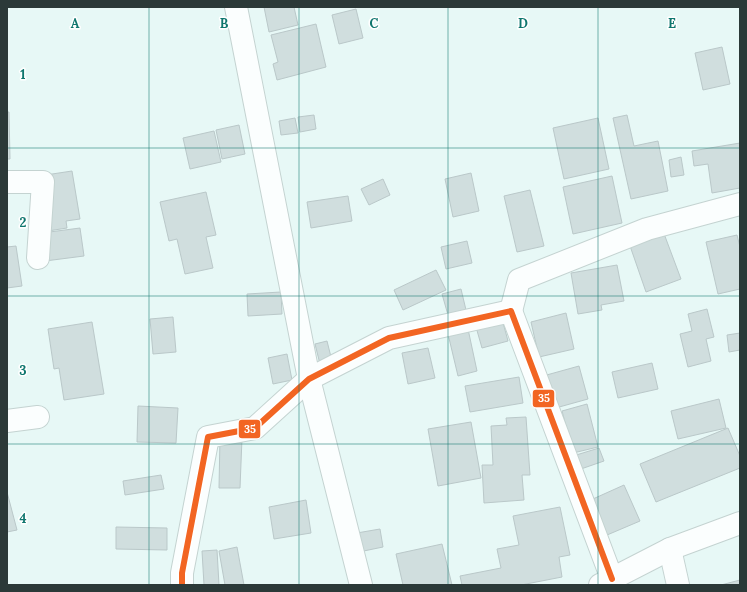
<svg xmlns="http://www.w3.org/2000/svg" width="747" height="592" viewBox="0 0 747 592" font-family="Lora,serif">
<style>
.building{fill:#d0dede;stroke:#bac8c9}
.lines{fill:none;stroke-linecap:round;stroke-linejoin:round}
.street-casing{stroke:#c4d3d1;stroke-width:24}
.secondary-casing{stroke:#c4d3d1;stroke-width:24}
.street{stroke:#fbfefe;stroke-width:22}
.secondary{stroke:#fbfefe;stroke-width:22}
.bus-1-casing{stroke:#fff;stroke-width:9}
.bus-1{stroke:#f26522;stroke-width:6}
.grid{fill:none;stroke:#0f766e;stroke-width:1;stroke-opacity:0.55}
.grid-label{font-size:13px;text-anchor:middle;font-weight:bold;fill:#0f766e;stroke:#fff;stroke-width:3;stroke-linejoin:round;paint-order:stroke}
.line-badge{stroke:#fff;stroke-width:1.5}
.badge-label{font-size:11px;text-anchor:middle;font-weight:bold;fill:#fff}
</style>
<rect width="100%" height="100%" fill="#e7f8f6"/>
<!-- building -->
<g class="building">
<path d="M264,7H294L298,25L269,32Z"/>
<path d="M356,9L363,38L339,44L332,15Z"/>
<path d="M316,24L326,67L277,80L273,64L278,62L271,35Z"/>
<path d="M722,47L730,84L703,90L695,53Z"/>
<path d="M7,112H9L10,159H7Z"/>
<path d="M314,115L316,129L300,132L298,117Z"/>
<path d="M627,115L634,146L658,141L668,191L631,199L613,118Z"/>
<path d="M295,118L298,133L281,135L279,121Z"/>
<path d="M598,118L609,169L564,179L553,128Z"/>
<path d="M239,125L245,154L222,159L216,130Z"/>
<path d="M214,131L221,162L190,169L183,138Z"/>
<path d="M740,143V188L712,193L708,164L694,166L692,151Z"/>
<path d="M681,157L684,175L671,177L669,160Z"/>
<path d="M72,171L80,219L66,221L67,228L48,231L39,176Z"/>
<path d="M471,173L479,211L453,217L445,179Z"/>
<path d="M612,176L622,223L573,234L563,187Z"/>
<path d="M383,179L390,195L369,205L361,189Z"/>
<path d="M530,190L544,246L517,252L504,196Z"/>
<path d="M206,192L216,235L206,237L213,268L185,274L177,239L169,241L160,202Z"/>
<path d="M348,196L352,221L311,228L307,202Z"/>
<path d="M80,228L84,256L45,261L42,233Z"/>
<path d="M663,231L681,279L646,292L629,243Z"/>
<path d="M737,235L740,247V289L718,294L706,242Z"/>
<path d="M467,241L472,263L446,269L441,247Z"/>
<path d="M16,246L22,286L7,288V247Z"/>
<path d="M617,265L624,301L601,305L602,310L578,314L571,273Z"/>
<path d="M436,270L446,290L403,310L394,290Z"/>
<path d="M461,289L466,310L448,315L442,294Z"/>
<path d="M281,292L282,314L248,316L247,294Z"/>
<path d="M707,309L714,337L706,339L711,361L688,367L680,334L692,331L688,314Z"/>
<path d="M566,313L574,349L539,357L531,322Z"/>
<path d="M173,317L176,352L153,354L150,319Z"/>
<path d="M502,319L508,341L482,348L476,327Z"/>
<path d="M92,322L104,394L64,400L59,368L54,369L48,329Z"/>
<path d="M468,329L477,371L458,376L448,334Z"/>
<path d="M740,333V350L729,352L727,335Z"/>
<path d="M327,341L332,361L320,364L315,344Z"/>
<path d="M428,348L435,378L408,384L402,353Z"/>
<path d="M287,354L292,380L273,384L268,358Z"/>
<path d="M652,363L658,389L618,398L612,372Z"/>
<path d="M579,366L588,399L552,409L543,376Z"/>
<path d="M519,377L523,403L470,412L465,386Z"/>
<path d="M719,399L726,428L678,439L671,411Z"/>
<path d="M587,404L598,447L573,453L562,411Z"/>
<path d="M138,406L178,408L176,443L137,442Z"/>
<path d="M526,417L530,475H522L524,500L484,503L482,465H493L491,426L507,425L506,418Z"/>
<path d="M471,422L481,478L438,486L428,429Z"/>
<path d="M728,428L740,456V468L656,502L640,464Z"/>
<path d="M220,437L242,438L240,488H219Z"/>
<path d="M599,448L604,461L578,470L573,456Z"/>
<path d="M161,475L164,489L125,495L123,481Z"/>
<path d="M624,485L640,521L600,538L584,503Z"/>
<path d="M7,492L17,530L7,532Z"/>
<path d="M306,500L311,533L274,539L269,507Z"/>
<path d="M560,507L570,555L559,557L562,577L521,585H462L460,576L501,568L497,549L519,545L513,516Z"/>
<path d="M116,527L167,528V550L116,549Z"/>
<path d="M380,529L383,547L354,553L351,534Z"/>
<path d="M442,544L452,585H403L396,554Z"/>
<path d="M237,547L244,585H225L219,551Z"/>
<path d="M217,550L219,585H204L202,551Z"/>
<path d="M740,580V585H721Z"/>
</g>
<g class="lines">
<defs>
<g id="street">
<path d="M236,7L309,379L361,585"/>
<path d="M7,182H43L38,258"/>
<path d="M511,311L519,280L647,229L740,204"/>
<path d="M7,421L38,417"/>
<path d="M670,549L678,585"/>
<path d="M182,585V573L208,437L255,428L309,379L389,338L511,311L612,579"/>
</g>
<path id="secondary" d="M600,585L670,549L740,523"/>
</defs>
<!-- street casing -->
<use href="#street" class="street-casing"/>
<!-- secondary casing -->
<use href="#secondary" class="secondary-casing"/>
<!-- street -->
<use href="#street" class="street"/>
<!-- secondary -->
<use href="#secondary" class="secondary"/>
<defs>
<path id="bus-1" d="M182,585V573L208,437L255,428L309,379L389,338L511,311L612,579"/>
</defs>
<!-- bus-1 casing -->
<use href="#bus-1" class="bus-1-casing"/>
<!-- bus-1 -->
<use href="#bus-1" class="bus-1"/>
</g>
<!-- grid -->
<path class="grid" d="M149,7V585M299,7V585M448,7V585M598,7V585M7,148H740M7,296H740M7,444H740"/>
<g class="grid-label">
<text x="75" y="28">A</text>
<text x="224" y="28">B</text>
<text x="374" y="28">C</text>
<text x="523" y="28">D</text>
<text x="672" y="28">E</text>
<text x="23" y="79">1</text>
<text x="23" y="227">2</text>
<text x="23" y="375">3</text>
<text x="23" y="523">4</text>
</g>
<g class="line-badge">
<rect x="532" y="389" width="23" height="19" rx="4" fill="#f26522"/>
<rect x="238" y="419" width="23" height="20" rx="4" fill="#f26522"/>
</g>
<g class="badge-label">
<text x="544" y="402">35</text>
<text x="250" y="433">35</text>
</g>
<!-- border -->
<rect width="747" height="592" fill="none" stroke="#2b3938" stroke-width="16"/>
</svg>
